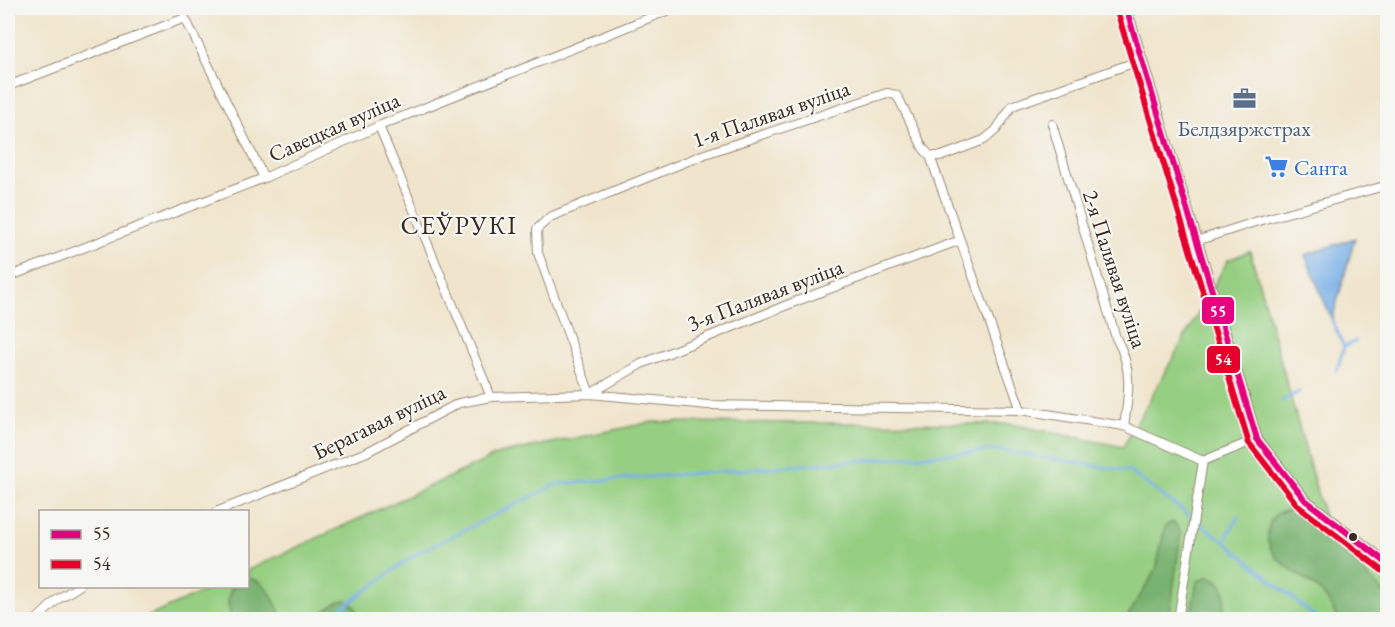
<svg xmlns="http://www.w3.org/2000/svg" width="1395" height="627" viewBox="0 0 1395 627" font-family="'EB Garamond',serif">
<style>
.green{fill:#96cf82;stroke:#687c50;stroke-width:1.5}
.forest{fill:#78b270;stroke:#5a6e47;stroke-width:1.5}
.water{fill:#78afe7;stroke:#5a6c82;stroke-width:1.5}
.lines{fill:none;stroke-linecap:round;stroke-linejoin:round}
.stream{stroke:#78afe7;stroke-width:3}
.minor-casing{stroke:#968875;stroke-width:10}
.tertiary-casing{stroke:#968875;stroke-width:12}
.minor{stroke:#fff;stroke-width:8}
.tertiary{stroke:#fff;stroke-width:9}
.bus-1-casing{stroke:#f6f6f2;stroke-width:10}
.bus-2-casing{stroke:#f6f6f2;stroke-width:10}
.bus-1{stroke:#e5007d;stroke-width:6}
.bus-2{stroke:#e4002b;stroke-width:6}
.bus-dot{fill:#3b2a1e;stroke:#f6f6f2;stroke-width:2}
.labels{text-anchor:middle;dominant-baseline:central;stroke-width:4.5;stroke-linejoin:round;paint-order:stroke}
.street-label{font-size:22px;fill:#3b2a1e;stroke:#f6f6f2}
.service-label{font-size:22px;fill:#4e5e75;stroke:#f6f6f2}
.shop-label{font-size:22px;fill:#366cbe;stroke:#f6f6f2;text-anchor:start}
.quarter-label{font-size:26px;letter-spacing:1.5px;fill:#3b2a1e;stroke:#f6f6f2}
.line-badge{stroke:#f6f6f2;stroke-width:2}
.badge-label{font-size:16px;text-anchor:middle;font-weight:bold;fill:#fff}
</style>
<rect width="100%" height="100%" fill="#f6f6f2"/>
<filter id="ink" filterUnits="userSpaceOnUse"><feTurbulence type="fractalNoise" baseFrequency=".0167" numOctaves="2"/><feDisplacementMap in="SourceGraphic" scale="12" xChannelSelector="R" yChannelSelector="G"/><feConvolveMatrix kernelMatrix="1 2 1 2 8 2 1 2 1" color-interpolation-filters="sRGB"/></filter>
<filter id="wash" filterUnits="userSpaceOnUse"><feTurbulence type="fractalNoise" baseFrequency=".008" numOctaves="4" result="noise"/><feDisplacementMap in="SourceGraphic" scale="24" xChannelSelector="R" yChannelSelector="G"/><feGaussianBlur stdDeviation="1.35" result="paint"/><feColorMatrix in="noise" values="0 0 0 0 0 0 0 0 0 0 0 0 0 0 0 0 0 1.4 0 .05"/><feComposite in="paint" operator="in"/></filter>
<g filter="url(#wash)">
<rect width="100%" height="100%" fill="#f0e5cc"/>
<!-- green -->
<path class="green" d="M1250,251L1328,531L1388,577L1387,620H141L213,587L248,586V570L499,454L652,422L1011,424L1123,447L1228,260Z"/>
<!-- forest -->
<g class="forest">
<path d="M1292,509L1304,515L1324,539L1354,562L1387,596V619H1339C1332,611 1329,600 1321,592C1302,571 1257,561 1270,523C1274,513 1282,510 1292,509Z"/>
<path d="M1170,523H1175L1181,534L1169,619H1126L1156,570L1165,527Z"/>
<path d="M1208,576C1231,582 1225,602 1221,619H1190L1197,582Z"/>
<path d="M248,579C269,579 274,603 283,619H232C228,609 226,596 233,587L248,586Z"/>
<path d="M346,600L355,607L359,619H314L339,601Z"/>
</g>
<!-- water -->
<path class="water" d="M1355,238L1332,320L1305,255Z"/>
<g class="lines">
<!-- stream -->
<g class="stream">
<path d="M1332,320L1344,347L1337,370"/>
<path d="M1344,347L1356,341"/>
<path d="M1282,401L1299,392"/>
<path d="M1224,541L1238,517"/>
<path d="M326,620L416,554L557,484L998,450L1129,471L1224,541L1319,620"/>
</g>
</g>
</g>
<g filter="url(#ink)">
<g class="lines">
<defs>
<g id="minor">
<path d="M8,86L185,18L264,178"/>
<path d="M1052,124L1116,338C1133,367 1129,394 1124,426"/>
<path d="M379,126L491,397"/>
<path d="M930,156L1021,410"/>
<path d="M958,241L797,301L641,364L590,394L538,253L537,229L550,217L705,154L887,93L896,95L900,101L923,148L930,156H942L984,140L996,130L1012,106L1141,60"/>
<path d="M1196,241L1258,221L1388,185"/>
<path d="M8,277L264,178L379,126L674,8"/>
<path d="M216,512L367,452L459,403L491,397L590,394L708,405L1021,410L1124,426L1203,461"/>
<path d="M36,620L58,599L79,586"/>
<path d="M1178,620L1203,461L1257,439"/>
</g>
<path id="tertiary" d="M1126,8L1257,439L1305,500L1388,564"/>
</defs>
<!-- minor casing -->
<use href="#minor" class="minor-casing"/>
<!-- tertiary casing -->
<use href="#tertiary" class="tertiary-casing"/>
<!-- minor -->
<use href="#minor" class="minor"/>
<!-- tertiary -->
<use href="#tertiary" class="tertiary"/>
<defs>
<path id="bus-1" d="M1126,8L1257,439L1305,500L1388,564"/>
<path id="bus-2" d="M1117,11L1249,443L1299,507L1383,571"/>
</defs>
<!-- bus-1 casing -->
<use href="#bus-1" class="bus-1-casing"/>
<!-- bus-2 casing -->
<use href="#bus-2" class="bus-2-casing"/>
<!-- bus-1 -->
<use href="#bus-1" class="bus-1"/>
<!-- bus-2 -->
<use href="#bus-2" class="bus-2"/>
</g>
</g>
<!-- icons -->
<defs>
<symbol id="office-bare" viewBox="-9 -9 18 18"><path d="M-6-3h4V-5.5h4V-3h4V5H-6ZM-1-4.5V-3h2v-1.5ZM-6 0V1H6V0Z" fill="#5c6f8a" stroke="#f6f6f2" stroke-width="2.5" paint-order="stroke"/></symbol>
<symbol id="supermarket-bare" viewBox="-9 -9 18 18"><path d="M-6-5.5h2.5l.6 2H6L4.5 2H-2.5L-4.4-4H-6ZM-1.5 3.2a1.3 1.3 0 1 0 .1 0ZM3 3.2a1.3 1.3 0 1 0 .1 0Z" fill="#3f7fe0" stroke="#f6f6f2" stroke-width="2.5" paint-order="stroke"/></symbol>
</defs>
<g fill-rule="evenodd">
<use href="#office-bare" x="1228" y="82" width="33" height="33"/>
<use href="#supermarket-bare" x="1260" y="150" width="33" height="33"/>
</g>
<!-- markers -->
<circle class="bus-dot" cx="1353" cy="537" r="5"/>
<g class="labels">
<!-- street labels -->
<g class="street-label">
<text transform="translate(771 114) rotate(-19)">1-я Палявая вуліца</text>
<text transform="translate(334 127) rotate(-24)">Савецкая вуліца</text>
<text transform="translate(1115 269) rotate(72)">2-я Палявая вуліца</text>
<text transform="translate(765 295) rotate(-21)">3-я Палявая вуліца</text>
<text transform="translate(379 422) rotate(-26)">Берагавая вуліца</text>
</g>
<!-- service labels -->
<g class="service-label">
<text x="1244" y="128">Белдзяржстрах</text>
</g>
<!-- shop labels -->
<g class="shop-label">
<text x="1294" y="167">Санта</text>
</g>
<!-- quarter labels -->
<g class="quarter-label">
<text x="459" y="225">СЕЎРУКІ</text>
</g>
</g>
<g class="line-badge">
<rect x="1201" y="296" width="34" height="29" rx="6" fill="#e5007d"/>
<rect x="1206" y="345" width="35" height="29" rx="6" fill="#e4002b"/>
</g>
<g class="badge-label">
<text x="1218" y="317">55</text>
<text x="1223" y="365">54</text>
</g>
<!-- margin -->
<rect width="1395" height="627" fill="none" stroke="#f6f6f2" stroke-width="30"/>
<!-- legend -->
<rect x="39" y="510" width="210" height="78" fill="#f6f6f2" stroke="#aba49d" stroke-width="1.5"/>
<rect x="51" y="530" width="30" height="9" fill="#e5007d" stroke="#aba49d" stroke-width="1.5"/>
<text x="93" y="540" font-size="18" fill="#3b2a1e">55</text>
<rect x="51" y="560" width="30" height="9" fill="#e4002b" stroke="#aba49d" stroke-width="1.5"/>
<text x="93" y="570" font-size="18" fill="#3b2a1e">54</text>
</svg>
